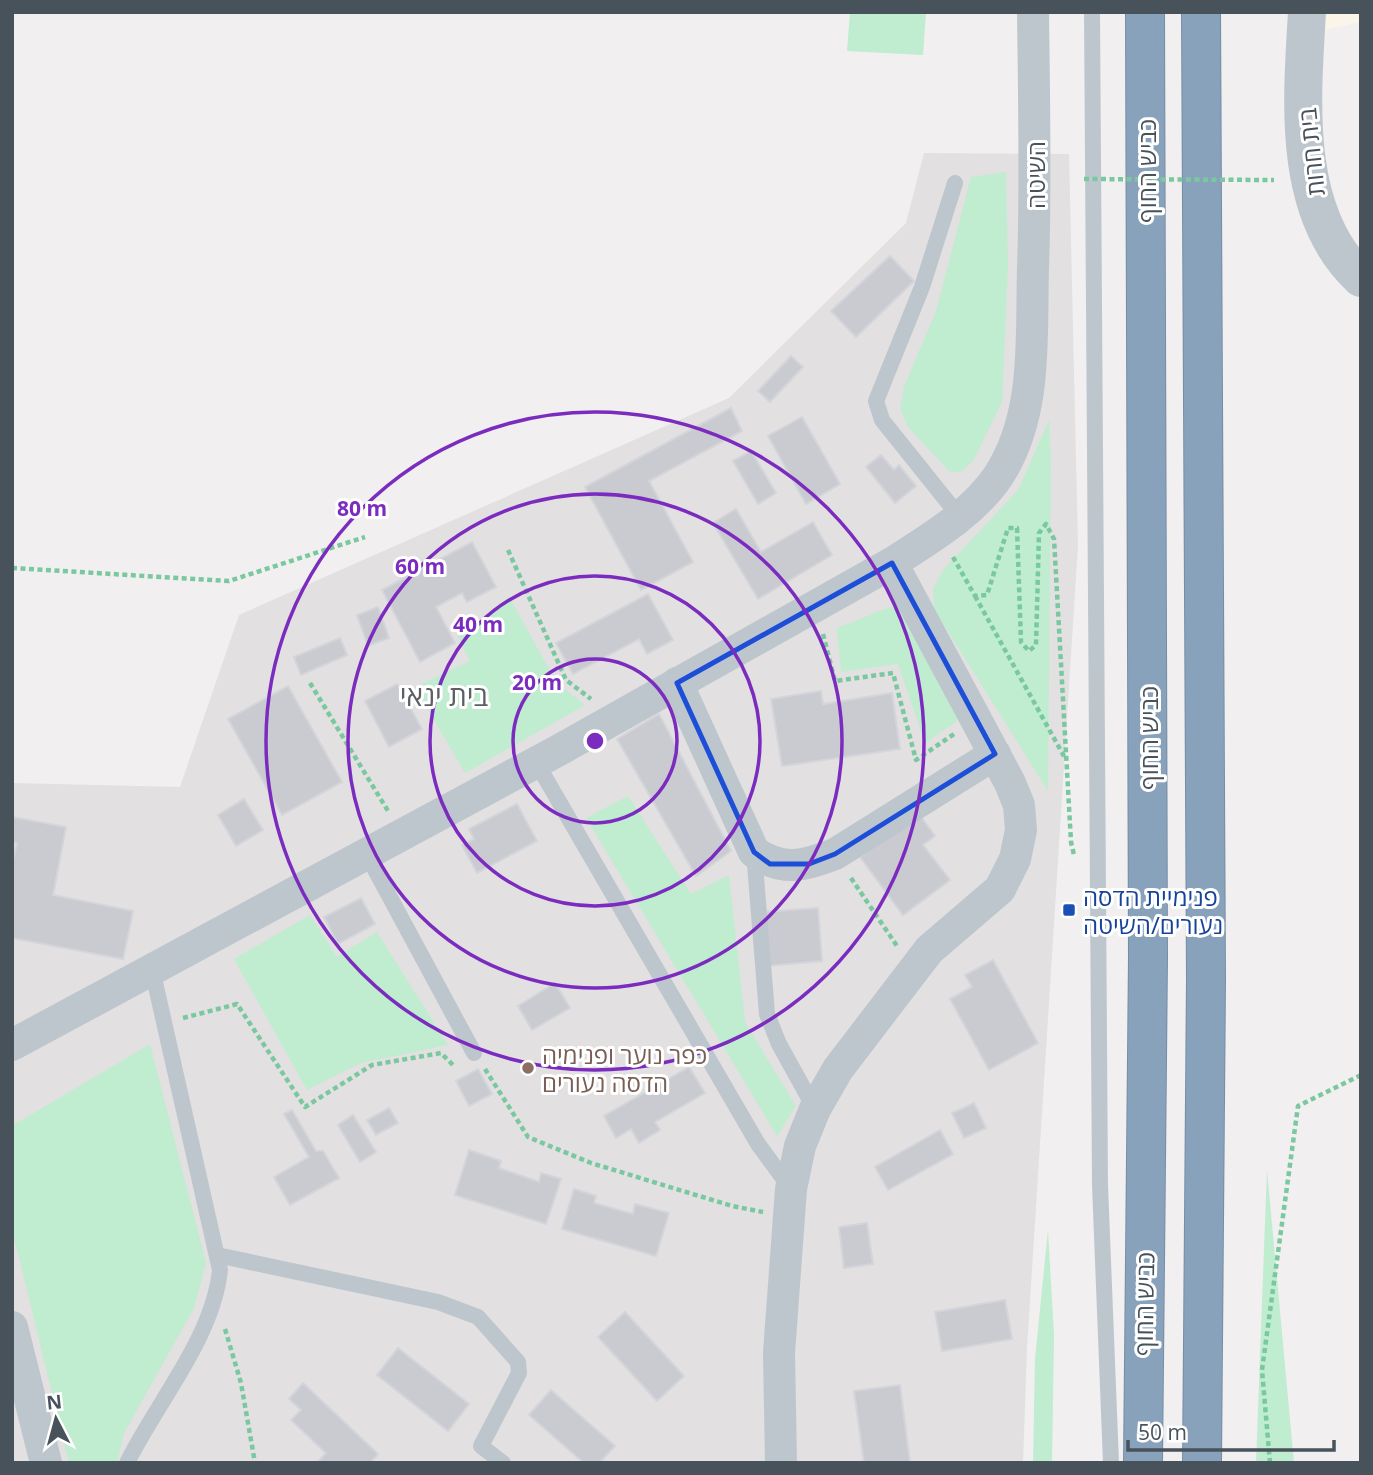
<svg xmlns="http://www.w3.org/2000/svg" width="1373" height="1475" viewBox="0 0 1373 1475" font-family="'Open Sans',Heebo,sans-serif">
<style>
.commercial{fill:#fbf5e9}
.education{fill:#e2e0e0}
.green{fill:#c0ecd0}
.building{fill:#c9cbd1;stroke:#d3d5da;stroke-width:2}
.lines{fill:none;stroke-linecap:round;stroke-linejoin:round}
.motorway-casing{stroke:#758da6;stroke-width:40}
.path{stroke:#7ac8a0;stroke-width:4.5;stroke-dasharray:5 3.5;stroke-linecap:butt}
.service{stroke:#bec6cd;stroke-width:16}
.minor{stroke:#bec6cd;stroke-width:32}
.tertiary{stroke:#bec6cd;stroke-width:38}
.motorway{stroke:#89a2bb;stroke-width:38}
.path-bridge{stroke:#7ac8a0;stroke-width:4.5;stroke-dasharray:5 3.5;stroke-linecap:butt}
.marked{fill:none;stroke:#1d4ed8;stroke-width:5;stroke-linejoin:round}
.ring{fill:none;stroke:#7b2cbf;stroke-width:3.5}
.transit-dot{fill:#1a4fb4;stroke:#fff;stroke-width:2.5}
.education-dot{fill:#8d6e63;stroke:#fff;stroke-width:2.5}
.labels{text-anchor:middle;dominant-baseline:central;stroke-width:6;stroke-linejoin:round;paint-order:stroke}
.street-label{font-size:24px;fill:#48525b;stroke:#fff}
.transit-label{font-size:24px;fill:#164399;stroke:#fff;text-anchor:start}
.education-label{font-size:24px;fill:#785e54;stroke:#fff;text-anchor:start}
.quarter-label{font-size:28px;fill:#5c5f63;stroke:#fff}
.centre{fill:#7b2cbf;stroke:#fff;stroke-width:3.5}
.ring-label{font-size:21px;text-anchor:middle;font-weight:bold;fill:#7b2cbf;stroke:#fff;stroke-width:6;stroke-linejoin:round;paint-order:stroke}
</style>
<rect width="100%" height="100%" fill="#f1efef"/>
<!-- commercial -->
<path class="commercial" d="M1323,12H1361V22L1324,30Z"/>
<!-- education -->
<path class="education" d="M924,153L1069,154L1078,545L1027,1349L1023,1463H12V783L180,787L239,615L729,398L906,223Z"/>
<!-- green -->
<g class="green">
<path d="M850,12H926L923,55L847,51Z"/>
<path d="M1006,172L1008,265L1002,402L973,461L961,472H950L908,427L900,408L904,387L936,311L971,177Z"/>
<path d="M1049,420L1051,461L1048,791L934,609L933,588L944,569L1018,490Z"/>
<path d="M509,597L557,683L585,705L465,773L415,687L470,661L458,637Z"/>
<path d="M898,604L960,719L925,743L898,664L841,672L837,628Z"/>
<path d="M628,796L691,894L729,875L745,1022L796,1106L777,1136L586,818Z"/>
<path d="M310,915L337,957L377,932L448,1045L361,1063L307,1090L234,959Z"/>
<path d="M150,1044L206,1263L194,1308L124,1433L117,1463H69L12,1229V1126Z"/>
<path d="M1267,1170L1294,1463H1256Z"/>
<path d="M1048,1230L1054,1335L1052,1463H1033L1035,1359Z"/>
</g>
<!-- building -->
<g class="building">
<path d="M890,256L914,281L856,337L831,311Z"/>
<path d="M791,356L803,367L770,402L758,391Z"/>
<path d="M731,408L742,431L649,481L693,562L641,590L585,487Z"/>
<path d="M802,417L840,484L806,504L768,436Z"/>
<path d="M751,451L776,493L758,504L733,461Z"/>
<path d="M881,455L894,470L899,465L916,486L895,503L866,467Z"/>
<path d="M736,509L761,552L813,522L832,555L758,599L713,523Z"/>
<path d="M472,542L496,587L467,602L462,593L436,607L455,643L420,662L382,590Z"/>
<path d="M648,594L673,640L647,654L639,639L573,674L556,643Z"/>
<path d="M378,607L389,638L368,646L357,615Z"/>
<path d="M340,638L347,655L301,675L294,657Z"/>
<path d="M397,684L422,729L389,747L365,701Z"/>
<path d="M288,686L342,782L282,815L228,719Z"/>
<path d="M821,691L823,704L892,693L900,749L782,766L771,699Z"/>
<path d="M659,714L731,851L696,876L617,739Z"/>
<path d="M244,799L263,830L236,846L218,815Z"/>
<path d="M517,804L537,841L477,873L462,845L474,839L469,829Z"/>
<path d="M919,814L935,836L923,845L950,880L903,915L860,857Z"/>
<path d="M12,817L66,827L53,895L133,911L123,959L12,938V865L17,843L12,842Z"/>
<path d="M361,898L375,924L338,944L324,917Z"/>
<path d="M818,908L822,961L768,966L764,912Z"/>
<path d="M993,960L1038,1043L989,1070L950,999L972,987L965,975Z"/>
<path d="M555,983L570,1008L532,1030L518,1006Z"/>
<path d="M689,1067L705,1093L655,1122L660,1130L639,1143L631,1129L616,1138L604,1116Z"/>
<path d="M478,1069L492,1094L469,1106L456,1081Z"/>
<path d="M974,1103L986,1128L964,1138L952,1113Z"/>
<path d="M389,1108L398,1123L376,1135L367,1120Z"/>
<path d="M292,1110L316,1151H323L339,1178L290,1205L274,1177L309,1157L284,1114Z"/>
<path d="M353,1115L376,1152L360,1162L338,1125Z"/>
<path d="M940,1130L953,1154L888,1190L875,1167Z"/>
<path d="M469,1150L501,1161L499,1168L539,1182L541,1173L561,1179L546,1224L455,1195Z"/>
<path d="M574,1189L596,1196L594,1203L633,1214L635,1204L669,1213L656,1256L562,1229Z"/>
<path d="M867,1223L873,1264L844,1268L839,1227Z"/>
<path d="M1005,1300L1012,1339L942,1351L935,1312Z"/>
<path d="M625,1312L684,1376L657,1401L598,1337Z"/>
<path d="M398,1348L469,1404L448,1431L377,1375Z"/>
<path d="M303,1383L378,1454L370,1463H317L326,1453L291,1420L301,1410L289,1399Z"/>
<path d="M900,1385L910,1463H864L854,1391Z"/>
<path d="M551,1390L615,1446L599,1463H584L529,1415Z"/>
</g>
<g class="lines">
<defs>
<g id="motorway">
<path d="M1201,12L1206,979L1202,1463"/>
<path d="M1143,1463L1148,957L1145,12"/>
</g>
</defs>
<!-- motorway casing -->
<use href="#motorway" class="motorway-casing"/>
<!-- path -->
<g class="path">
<path d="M508,550L566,680L591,699"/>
<path d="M953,557L975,596L987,595L1008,528H1017L1021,642L1029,651L1036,645L1039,533L1046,524L1054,539L1071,842L1074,855"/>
<path d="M12,568L229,581L365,537"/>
<path d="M975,596L1065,758"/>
<path d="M823,634L835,681L893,673L916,760L954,734"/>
<path d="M310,683L388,811"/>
<path d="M851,878L897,946"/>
<path d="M183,1018L237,1004L305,1107L372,1065L441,1053L453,1065"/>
<path d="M485,1069L528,1137L591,1163L732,1206L763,1212"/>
<path d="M225,1329L241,1383L255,1463"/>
<path d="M1270,1463L1262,1370L1298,1106L1361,1075"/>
</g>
<!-- service -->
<g class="service">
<path d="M1092,12L1100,1185L1111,1463"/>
<path d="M955,183L922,287L876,401L882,420L959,516"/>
<path d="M536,762L758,1144L791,1189"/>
<path d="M754,852L767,1014L779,1044L815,1109"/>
<path d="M366,853L474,1053"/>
<path d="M217,1255L438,1302L478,1317L518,1362L519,1373L481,1446L503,1463"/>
<path d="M127,1463C157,1402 213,1338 220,1270L152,969"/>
</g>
<!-- minor -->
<g class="minor">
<path d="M677,683L754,852C783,872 803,866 835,854L995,754"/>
<path d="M12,1045L561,749L892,563C929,539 974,513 999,475C1038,414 1031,338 1033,268C1036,183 1034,98 1033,12"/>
<path d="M12,1327L46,1463"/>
<path d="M781,1463L779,1353L791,1189L800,1146L815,1109L838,1069L929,950L1000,889L1015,859L1021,830L1019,805L1010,783L892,563"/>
</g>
<!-- tertiary -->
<path class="tertiary" d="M1307,12C1302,99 1291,213 1361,278"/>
<!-- motorway -->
<use href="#motorway" class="motorway"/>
<!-- path-bridge -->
<path class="path-bridge" d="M1084,179L1274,180"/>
</g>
<!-- marked area -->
<path class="marked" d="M892,563L995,754L835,854L809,864H770L754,852L677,683Z"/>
<!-- distance rings -->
<g class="ring">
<circle cx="595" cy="741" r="82"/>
<circle cx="595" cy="741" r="165"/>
<circle cx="595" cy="741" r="247"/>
<circle cx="595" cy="741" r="329"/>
</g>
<!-- markers -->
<rect class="transit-dot" x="1062" y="903" width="14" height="14" rx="3.5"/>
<circle class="education-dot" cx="528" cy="1068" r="7"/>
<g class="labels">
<!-- street labels -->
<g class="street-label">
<text transform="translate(1311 152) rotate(-96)">בית חרות</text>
<text transform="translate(1146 171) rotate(-90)">כביש החוף</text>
<text transform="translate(1035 175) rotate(-90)">השיטה</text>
<text transform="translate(1148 738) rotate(-90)">כביש החוף</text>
<text transform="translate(1144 1304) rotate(-89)">כביש החוף</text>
</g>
<!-- transit labels -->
<g class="transit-label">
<text x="1083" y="896">פנימיית הדסה<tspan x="1083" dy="28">נעורים/השיטה</tspan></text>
</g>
<!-- education labels -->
<g class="education-label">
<text x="542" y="1054">כפר נוער ופנימיה<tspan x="542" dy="28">הדסה נעורים</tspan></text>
</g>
<!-- quarter labels -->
<g class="quarter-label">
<text x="444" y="695">בית ינאי</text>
</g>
</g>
<circle cx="595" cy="741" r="10" class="centre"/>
<g class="ring-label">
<text x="362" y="516">80 m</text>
<text x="420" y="574">60 m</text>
<text x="478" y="632">40 m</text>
<text x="537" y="690">20 m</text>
</g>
<!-- border -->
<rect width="1373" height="1475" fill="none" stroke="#48525b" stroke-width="28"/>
<!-- north arrow -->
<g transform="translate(56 1419) rotate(354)" stroke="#ffffff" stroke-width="5" paint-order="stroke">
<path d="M0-5L12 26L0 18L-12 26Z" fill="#48525b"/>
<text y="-10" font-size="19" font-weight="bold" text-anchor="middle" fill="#48525b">N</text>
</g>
<!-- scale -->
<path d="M1128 1440v10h206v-10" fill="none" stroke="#48525b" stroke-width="3.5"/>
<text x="1138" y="1440" font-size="21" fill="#48525b" stroke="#ffffff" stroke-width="5" paint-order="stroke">50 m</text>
</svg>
